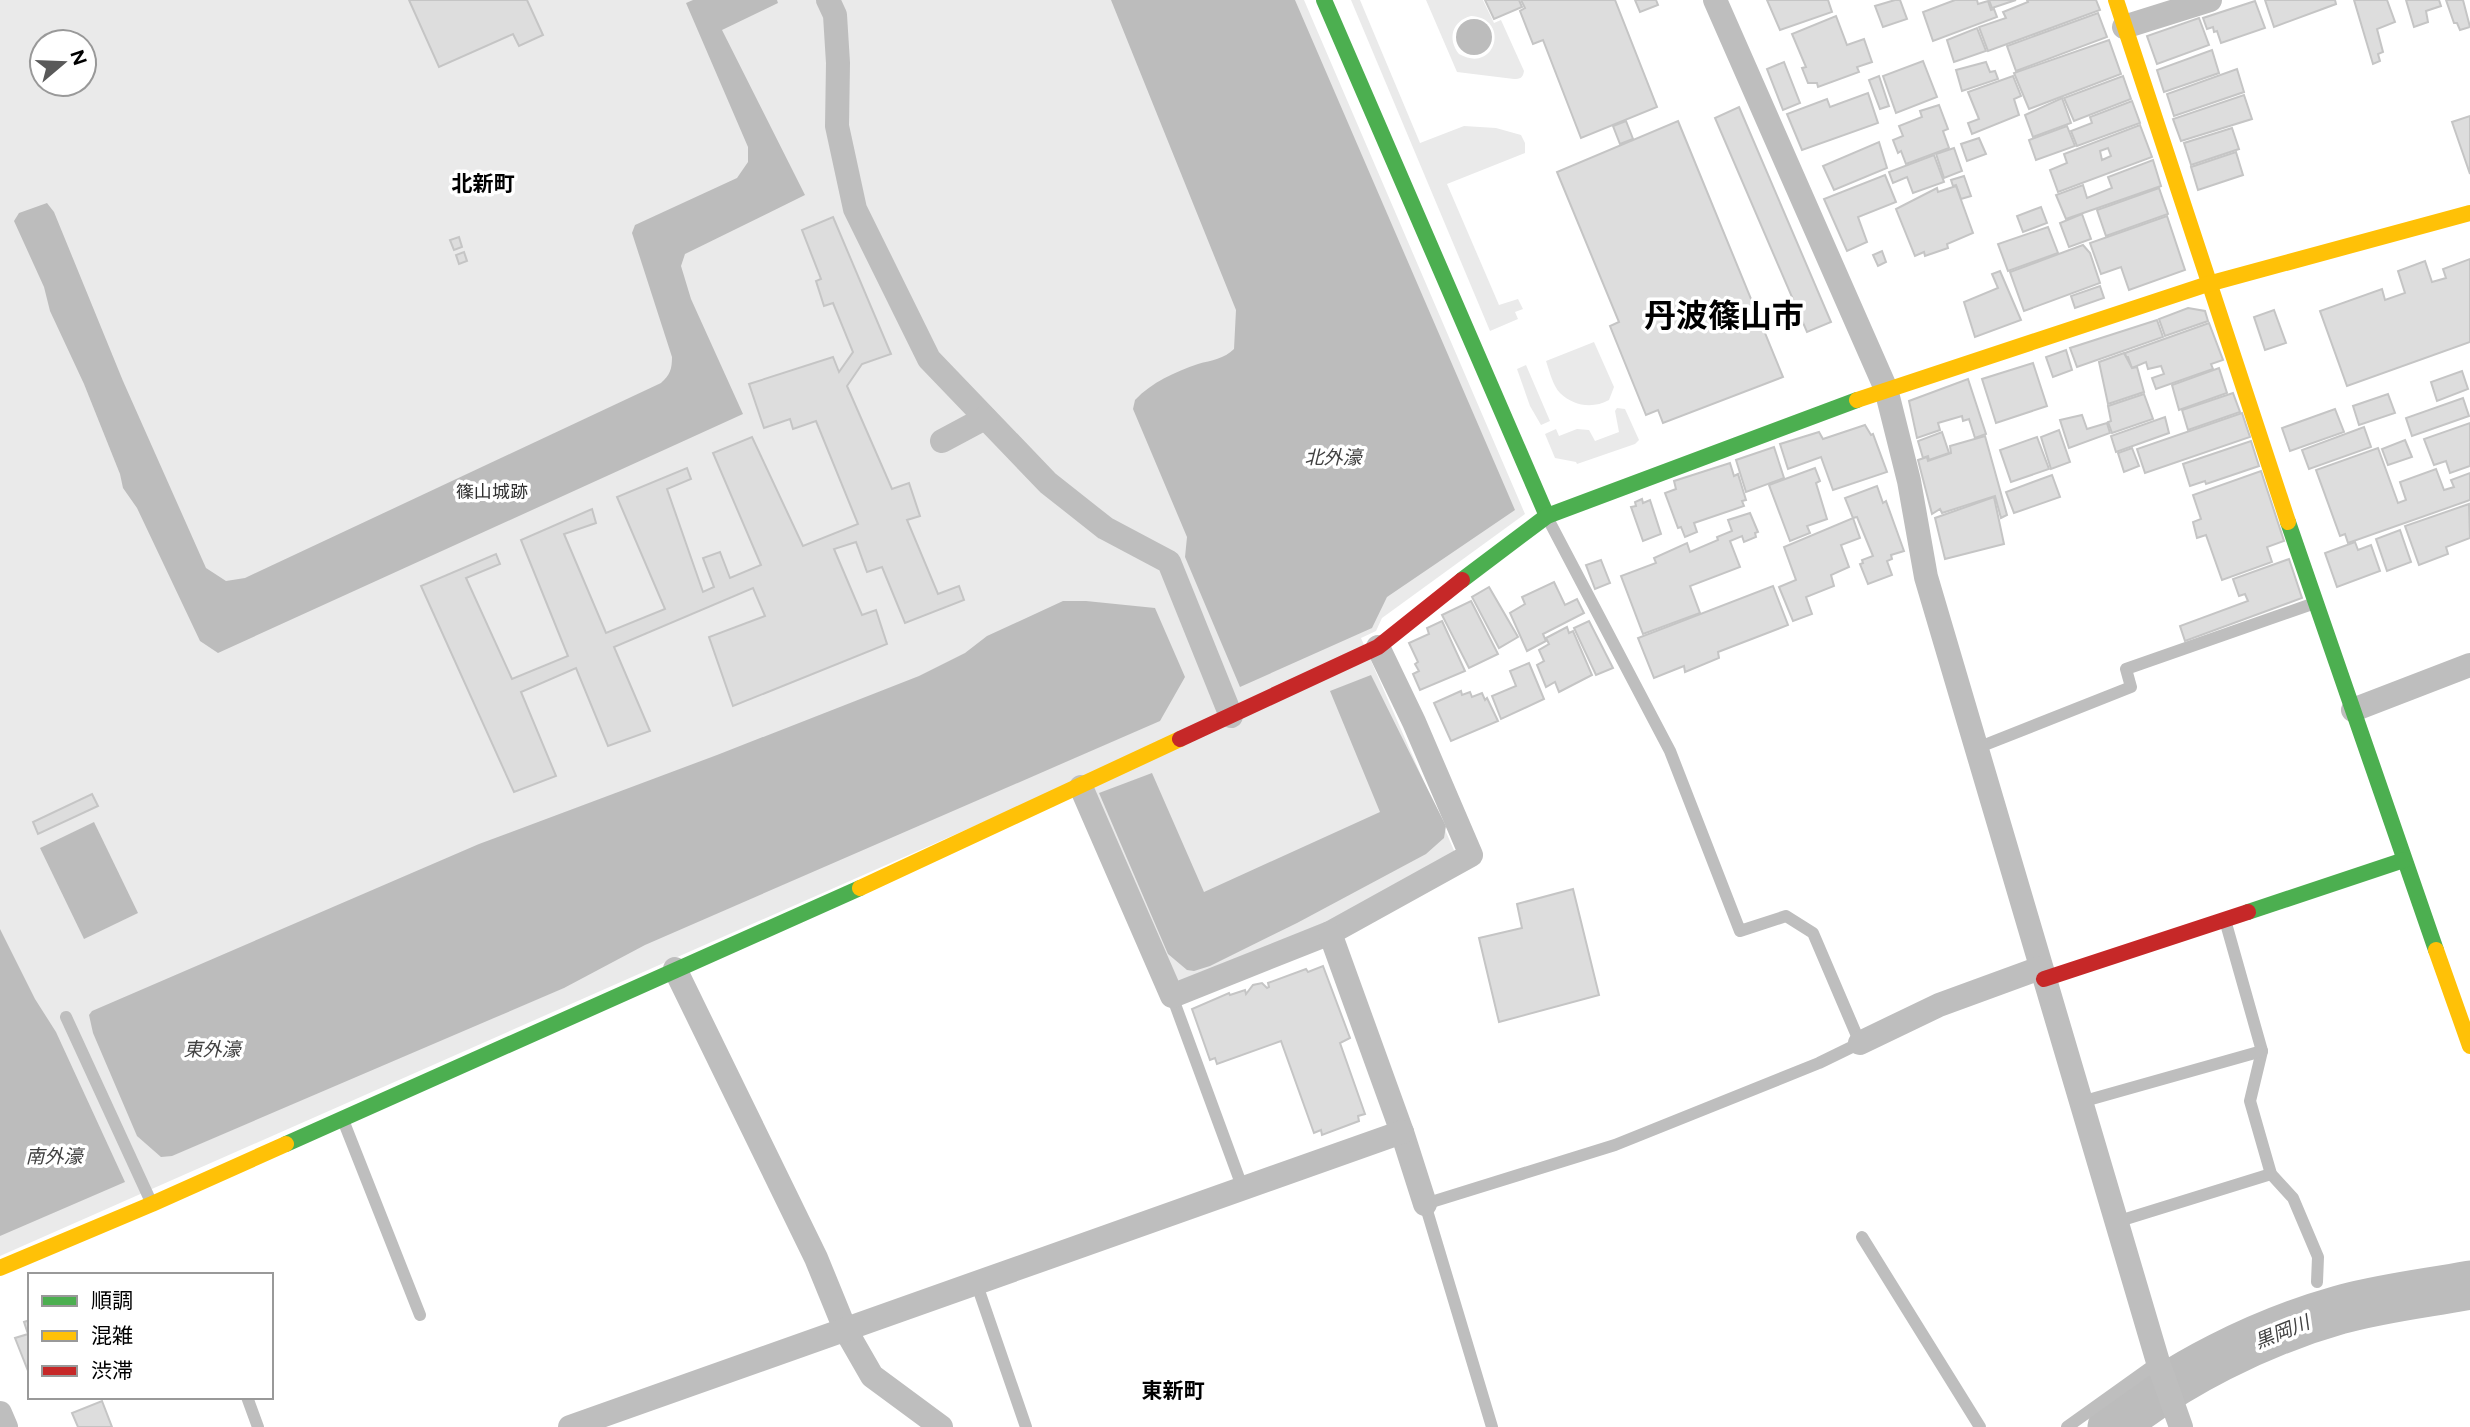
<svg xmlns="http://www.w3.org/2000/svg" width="2470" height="1427" viewBox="0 0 2470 1427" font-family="Figtree,'Noto Sans JP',sans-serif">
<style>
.green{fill:#eaeaea;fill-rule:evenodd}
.water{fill:#bcbcbc}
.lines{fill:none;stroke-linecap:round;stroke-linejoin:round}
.river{stroke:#bcbcbc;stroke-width:49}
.building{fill:#ddd;stroke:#c5c5c5;stroke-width:2;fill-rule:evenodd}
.lane{stroke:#bebebe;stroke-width:12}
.street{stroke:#bebebe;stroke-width:24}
.fast{stroke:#4caf50;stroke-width:16}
.slow{stroke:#ffc107;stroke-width:16}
.jam{stroke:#c62828;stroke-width:16}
.labels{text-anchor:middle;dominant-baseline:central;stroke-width:7;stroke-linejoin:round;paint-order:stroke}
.park-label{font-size:18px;fill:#303030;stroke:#fff}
.water-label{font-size:19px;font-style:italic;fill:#414141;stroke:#fff}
.quarter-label{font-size:21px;font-weight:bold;fill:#000;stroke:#fff}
.town-label{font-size:32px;font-weight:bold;fill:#000;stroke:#fff}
</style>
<rect width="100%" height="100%" fill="#fff"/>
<!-- green -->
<g class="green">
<path d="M0,0H1304L1525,514L1382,618L1376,631L1361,638L1460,864L1174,996L1083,778L0,1256ZM42,42H84V84H42Z"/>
<path d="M1351,0H1360L1420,143L1464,126L1496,128L1521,135L1525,143V153L1447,184L1499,305L1518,299L1523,309L1515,312L1518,319L1490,331Z"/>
<path d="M1426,0H1483L1494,23L1501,20L1524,71C1523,78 1520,79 1514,79L1457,72ZM1471,16C1511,18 1496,75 1459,54C1447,39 1452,21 1471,16Z"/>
<path d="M1594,342L1614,387L1609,400C1593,409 1573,406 1560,393C1553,386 1549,370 1546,361Z"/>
<path d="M1526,365L1550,421L1541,425L1530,406L1517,369Z"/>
<path d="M1617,408L1625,409L1639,440L1635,444L1577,464L1576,462L1555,458L1545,434L1556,429L1559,436L1577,429L1589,430L1595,441L1619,432L1615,411Z"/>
</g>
<!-- water -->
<g class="water">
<path d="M693,0H777L778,3L722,30L805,195L685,254L681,266L691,299L743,414L218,653L200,641L137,508L123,488L120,474L84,384L50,311L44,287L14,221L19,213L47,203L54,212L123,381L206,568L226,581L245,578L661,383C670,375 672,369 672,357L632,233L635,225L737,178L748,162V147L686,3Z"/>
<path d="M1111,0H1295L1515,510L1387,597L1372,628L1240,687L1185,557L1187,537L1133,409L1135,400C1152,382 1175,372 1198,364C1212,360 1224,359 1234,349L1236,310Z"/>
<circle cx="1474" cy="37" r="18"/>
<path d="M1063,601H1086L1155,608L1185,677L1160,721L645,945L564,988L172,1156L161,1157L137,1136L93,1033L89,1015L92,1011L479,844L717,755L919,676L965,653L987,636Z"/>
<path d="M1371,675L1446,826L1444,838L1426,854L1297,923L1210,966L1194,971L1187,970L1168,954L1099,793L1152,773L1204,892L1380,812L1330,691Z"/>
<path d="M94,822L138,913L84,939L40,848Z"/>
<path d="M0,929L35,999L56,1032L125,1182L0,1236Z"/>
</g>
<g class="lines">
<!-- river -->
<path class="river" d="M2112,1427C2174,1375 2261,1332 2339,1310C2381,1298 2427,1293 2470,1285"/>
</g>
<!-- building -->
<g class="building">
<path d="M409,0H527L543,35L519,46L513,34L439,67Z"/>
<path d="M1485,0H1519L1522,7L1494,19Z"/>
<path d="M1521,0H1615L1657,107L1581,138L1543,40L1533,44L1520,11L1525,8Z"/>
<path d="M1635,0H1656L1658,5L1640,12Z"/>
<path d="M1767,0H1828L1832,12L1780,30Z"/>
<path d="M1895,0H1900L1907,19L1883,27L1875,6Z"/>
<path d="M1955,0H1977L1978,4L1988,1L1991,10L1994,9L1997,17L1933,41L1923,12Z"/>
<path d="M1989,0H2016L1992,8Z"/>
<path d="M2027,0H2096L2100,10L1988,51L1979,27L2006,18L2003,12L2028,2Z"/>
<path d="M2265,0H2335L2336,4L2274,27Z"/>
<path d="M2354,0H2387L2395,22L2377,29L2383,52L2378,54L2380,61L2373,64Z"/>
<path d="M2406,0H2439L2441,6L2426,11L2428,22L2414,27Z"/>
<path d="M2446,0H2463L2470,27L2460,30L2457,23H2454Z"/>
<path d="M2255,1L2265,28L2221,43L2217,31L2214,32L2213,27L2207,29L2203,18Z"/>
<path d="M2098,13L2107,37L2016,71L2007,46Z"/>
<path d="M1836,16L1847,45L1864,39L1872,62L1857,67L1859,72L1818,87L1817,83H1808L1802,68L1806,67L1792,34Z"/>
<path d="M2199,18L2209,45L2157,64L2147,36Z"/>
<path d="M1977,28L1986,51L1954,62L1947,40Z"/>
<path d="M2109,40L2121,74L2029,109L2014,73Z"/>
<path d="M2212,50L2219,73L2164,92L2157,70Z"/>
<path d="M1923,61L1937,97L1896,113L1883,76Z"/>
<path d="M1784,62L1800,103L1783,110L1767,69Z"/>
<path d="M1986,62L1990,72L1995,71L1998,79L1962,91L1956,70Z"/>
<path d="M2237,69L2244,92L2174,116L2167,94Z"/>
<path d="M1879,76L1889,106L1880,109L1869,80Z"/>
<path d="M2013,76L2021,96L2014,99L2019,115L1972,134L1968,123L1979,119L1968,92Z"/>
<path d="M2123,76L2131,99L2074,121L2064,98Z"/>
<path d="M1868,93L1878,123L1802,150L1787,114L1827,99L1830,107Z"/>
<path d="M2244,95L2252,119L2181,141L2173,119Z"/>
<path d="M2062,98L2071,123L2033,137L2025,115Z"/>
<path d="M2132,101L2140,123L2077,146L2071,131L2092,123L2090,117Z"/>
<path d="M1939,105L1948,129L1943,131L1949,148L1906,164L1901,151L1898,153L1893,140L1903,136L1899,126L1922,117L1920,111Z"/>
<path d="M1739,107L1831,322L1807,332L1715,118Z"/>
<path d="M2470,116V174L2452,122Z"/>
<path d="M1626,121L1633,139L1620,144L1613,126Z"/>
<path d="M1678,121L1783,377L1663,423L1658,410L1646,415L1610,326L1619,322L1557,172Z"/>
<path d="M2140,125L2152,157L2058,192L2050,170L2067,163L2064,154ZM2108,148L2111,156L2102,160L2100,151Z"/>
<path d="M2067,126L2075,146L2036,160L2029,140Z"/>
<path d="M2232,128L2239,149L2191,165L2184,143Z"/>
<path d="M1979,138L1986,154L1967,161L1961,144Z"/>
<path d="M1879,142L1887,168L1834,190L1823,166Z"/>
<path d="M1954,148L1962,171L1944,178L1936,154Z"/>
<path d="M2236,152L2243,175L2198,190L2191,167Z"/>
<path d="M1934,155L1944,182L1913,193L1907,177L1893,183L1889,172Z"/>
<path d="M2153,160L2161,186L2066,219L2056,195L2083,185L2087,198L2112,188L2108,177Z"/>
<path d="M1885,175L1896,202L1858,217L1867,242L1847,251L1824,199Z"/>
<path d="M1964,176L1971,196L1961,199L1956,185L1953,186L1951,180Z"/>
<path d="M1956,186L1973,233L1947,244L1948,248L1925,256L1924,252L1915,256L1896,209L1937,188L1938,192Z"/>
<path d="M2159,188L2168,214L2106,236L2097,210Z"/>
<path d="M2041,207L2047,223L2023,232L2017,216Z"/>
<path d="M2082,214L2091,239L2069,247L2060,223Z"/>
<path d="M2167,216L2185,270L2129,290L2121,267L2101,274L2090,243Z"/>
<path d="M833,217L891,354L862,364L847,386L892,489L909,483L920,516L907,520L938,594L959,586L964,600L905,623L882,567L867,572L856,542L834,549L862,615L876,610L887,644L733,706L709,637L765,616L753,588L614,647L650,731L608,746L576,668L521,692L556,776L514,792L421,586L496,554L500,564L466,578L512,679L568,656L521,540L592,509L596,523L564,534L606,633L665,609L617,497L687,468L691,479L667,489L703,592L714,587L703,558L720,552L730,578L761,565L713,453L752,437L803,546L858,524L816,421L793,429L790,419L764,428L749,384L833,357L839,372L853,352L833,303L824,306L816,281L821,279L802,230Z"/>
<path d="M2048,227L2058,253L2008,271L1998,244Z"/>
<path d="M459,237L462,247L454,250L450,240Z"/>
<path d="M2083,245L2090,253L2100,283L2024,311L2010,272Z"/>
<path d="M1882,251L1886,262L1878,266L1873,255Z"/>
<path d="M464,252L467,261L459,264L456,255Z"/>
<path d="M2470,259V342L2347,386L2320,311L2382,289L2385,300L2405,293L2398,271L2425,261L2432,282L2446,278L2443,269Z"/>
<path d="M2000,271L2021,320L1975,337L1964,302L1998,288L1992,274Z"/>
<path d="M2100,286L2104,298L2075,308L2071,296Z"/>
<path d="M2188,308L2205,311L2208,321L2165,336L2159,319Z"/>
<path d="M2274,310L2286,343L2265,350L2254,317Z"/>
<path d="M2157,320L2163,337L2077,367L2070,348Z"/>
<path d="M2209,323L2223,360L2211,364L2213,369L2156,389L2152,378L2164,374L2161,366L2148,369L2146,362L2132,368L2128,357H2126L2125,353Z"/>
<path d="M2066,350L2072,370L2053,377L2046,357Z"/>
<path d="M2124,353L2132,368L2137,367L2144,392L2108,404L2099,362Z"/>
<path d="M2033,363L2047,406L1996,423L1982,379Z"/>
<path d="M2219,368L2227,393L2179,410L2172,385Z"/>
<path d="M2462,371L2468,389L2437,401L2431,382Z"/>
<path d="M1968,379L1986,434L1975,438L1969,419L1963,421L1962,416L1938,423L1940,430L1917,438L1909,401Z"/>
<path d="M2233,393L2240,412L2188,430L2182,410Z"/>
<path d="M2144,394L2153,419L2112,433L2108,422L2111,421L2108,406Z"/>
<path d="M2388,394L2395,413L2359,425L2353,406Z"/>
<path d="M2463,398L2469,416L2412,436L2406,418Z"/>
<path d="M2335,409L2344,432L2290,451L2282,428Z"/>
<path d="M2242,413L2250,437L2145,473L2137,449Z"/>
<path d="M2082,415L2087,429L2107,423L2110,433L2069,448L2060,420Z"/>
<path d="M2165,417L2169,433L2116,452L2111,436Z"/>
<path d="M2470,423V466L2450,473L2446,461L2434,465L2424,439Z"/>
<path d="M1865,425L1871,435L1873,434L1887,472L1833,490L1821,457L1788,469L1780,444L1819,432L1823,439Z"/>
<path d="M2364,427L2371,447L2309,469L2302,450Z"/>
<path d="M2059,430L2070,462L2051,469L2041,437Z"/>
<path d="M1942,432L1949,453L1929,460L1928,456L1923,458L1918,441Z"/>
<path d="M1985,436L2007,515L2001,518L1995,496L1942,513L1940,509L1932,514L1918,460L1927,457L1928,461L1951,453L1950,446Z"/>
<path d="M2037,437L2049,469L2011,482L2000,450Z"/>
<path d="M2405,440L2412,457L2388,465L2382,449Z"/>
<path d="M2251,441L2259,466L2206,484L2205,481L2190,486L2183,464Z"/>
<path d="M1774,447L1784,478L1746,492L1736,460Z"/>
<path d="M2132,448L2139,466L2124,472L2118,453Z"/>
<path d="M2378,448L2398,503L2406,500L2400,482L2436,469L2444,490L2454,487L2451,480L2470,473V500L2348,543L2345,534L2340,536L2316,470Z"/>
<path d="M1730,463L1734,476L1738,474L1746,500L1742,501L1744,506L1694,523L1697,532L1685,537L1681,527L1678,528L1665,493L1676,489L1674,481Z"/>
<path d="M1815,468L1820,481L1816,483L1827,519L1807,526L1810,533L1790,541L1769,485Z"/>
<path d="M2261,471L2284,541L2267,547L2272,562L2222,580L2206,535L2197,538L2193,522L2201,519L2193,495Z"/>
<path d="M2052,475L2060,497L2014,513L2006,492Z"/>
<path d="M1877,486L1883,503L1886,501L1904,551L1891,555L1892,559L1887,561L1892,575L1868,584L1860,564L1863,563L1862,560L1873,556L1857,517L1853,518L1845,498Z"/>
<path d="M1994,497L2004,544L1945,559L1935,518Z"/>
<path d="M1642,499L1643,503L1650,500L1661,534L1643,541L1631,507L1636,506L1635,502Z"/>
<path d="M2469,504L2470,538L2446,547L2448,554L2419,565L2405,526Z"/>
<path d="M1750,513L1758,532L1755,533L1756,537L1744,542L1742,536L1730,541L1740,567L1690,586L1700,613L1643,634L1621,576L1656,563L1654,558L1687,543L1690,552L1718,540L1717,537L1732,531L1728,520Z"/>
<path d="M1853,518L1860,538L1841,545L1849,567L1831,575L1834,586L1806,597L1812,614L1793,621L1779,587L1796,580L1784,547Z"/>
<path d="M2400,530L2411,562L2387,571L2376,539Z"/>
<path d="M2355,542L2358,550L2371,545L2380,571L2337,587L2325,553Z"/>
<path d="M2289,559L2302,598L2185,641L2180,626L2248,601L2245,594L2239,596L2233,579Z"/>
<path d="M1601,560L1610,583L1595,589L1586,565Z"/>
<path d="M1554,582L1565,605L1577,599L1584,613L1543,634L1546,641L1527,651L1510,613L1525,604L1522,597Z"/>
<path d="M1773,586L1788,625L1718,652L1719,658L1685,672L1684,666L1654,678L1638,638Z"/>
<path d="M1489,587L1518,637L1499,648L1472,597Z"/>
<path d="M1471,601L1498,654L1469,668L1442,615Z"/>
<path d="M1442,621L1465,671L1420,690L1413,674L1419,671L1415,664L1418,662L1409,643L1429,634L1427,628Z"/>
<path d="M1589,621L1613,668L1596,675L1574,628Z"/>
<path d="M1567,627L1569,633L1573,631L1592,675L1559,692L1555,682L1546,687L1537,665L1544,661L1539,650L1549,644L1546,638Z"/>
<path d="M1529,663L1544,699L1501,719L1492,696L1516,686L1510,671Z"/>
<path d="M1461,691L1462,695L1470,692L1472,697L1482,693L1485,700L1487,698L1498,721L1451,741L1434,703Z"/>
<path d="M92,794L98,806L38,834L33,822Z"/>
<path d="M1573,889L1599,995L1499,1022L1479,938L1522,928L1517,904Z"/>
<path d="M1323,966L1350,1038L1340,1043L1365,1114L1358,1116L1359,1121L1322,1135L1321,1130L1314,1133L1281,1041L1217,1064L1215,1058L1210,1060L1192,1009L1229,993L1230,995L1245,990L1246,994L1253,985L1262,983L1267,988L1269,987L1268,983L1306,969L1308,972Z"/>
<path d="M30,1320V1376L15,1338L28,1334L24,1322Z"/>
<path d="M102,1401L112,1427H78L72,1413Z"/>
</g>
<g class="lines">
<!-- lane -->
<g class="lane">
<path d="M1977,748L2131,687L2126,669L2312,604"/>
<path d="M2225,920L2262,1051L2250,1101L2271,1174L2293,1198L2318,1257L2317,1282"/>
<path d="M1172,996L1243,1189"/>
<path d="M66,1017L152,1204"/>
<path d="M2081,1102L2262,1051"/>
<path d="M343,1120L420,1315"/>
<path d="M2116,1222L2271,1174"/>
<path d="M1862,1237L1980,1427"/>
<path d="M976,1282L1026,1427"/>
<path d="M247,1397L258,1427"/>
<path d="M1492,1427L1425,1204L1615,1145L1819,1063L1860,1043L1813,933L1786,916L1740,931L1670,751L1547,517"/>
<path d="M2067,1427L2158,1362"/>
</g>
<!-- street -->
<g class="street">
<path d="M828,0L835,15L838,63L837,126L855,209L929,359L1048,483L1105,528L1169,562L1231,716"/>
<path d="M1715,0L1886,389L1909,481L1926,577L2158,1362L2181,1427"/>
<path d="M2124,27L2210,0"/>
<path d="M942,441L985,418"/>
<path d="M2353,710L2470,665"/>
<path d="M1081,787L1172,996L1330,933L1471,855L1414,722L1378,647"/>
<path d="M1330,933L1402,1132L1425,1204"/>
<path d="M675,969L816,1258L845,1329L872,1376L941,1427"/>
<path d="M1860,1043L1939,1005L2040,968"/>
<path d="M0,1413L6,1427"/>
<path d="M570,1427L1402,1132"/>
</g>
<!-- fast -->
<g class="fast">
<path d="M1324,0L1547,516"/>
<path d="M2288,522L2436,950"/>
<path d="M1462,580L1547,516L1857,400"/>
<path d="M2248,912L2404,860"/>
<path d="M286,1144L860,888"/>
</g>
<!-- slow -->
<g class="slow">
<path d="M2116,0L2288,522"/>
<path d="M1857,400L2208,284L2470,213"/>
<path d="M860,888L1180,739"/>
<path d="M2436,950L2470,1046"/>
<path d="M0,1268L152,1204L286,1144"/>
</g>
<!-- jam -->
<g class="jam">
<path d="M1180,739L1378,647L1462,580"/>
<path d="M2044,979L2248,912"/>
</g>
</g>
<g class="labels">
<!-- park labels -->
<g class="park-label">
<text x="492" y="492">篠山城跡</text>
</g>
<!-- water labels -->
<g class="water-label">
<text x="1333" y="457">北外濠</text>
<text x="212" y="1049">東外濠</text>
<text x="54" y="1156">南外濠</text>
<text transform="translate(2282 1332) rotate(-22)">黒岡川</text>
</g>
<!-- quarter labels -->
<g class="quarter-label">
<text x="483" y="183">北新町</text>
<text x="1173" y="1390">東新町</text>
</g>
<!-- town labels -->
<g class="town-label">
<text x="1724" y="316">丹波篠山市</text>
</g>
</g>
<!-- legend -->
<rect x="28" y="1273" width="245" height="126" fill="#ffffff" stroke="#999999" stroke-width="2"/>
<rect x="42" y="1296" width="35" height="10" fill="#4caf50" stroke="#999999" stroke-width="2"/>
<text x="91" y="1308" font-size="21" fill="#000000">順調</text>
<rect x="42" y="1331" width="35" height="10" fill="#ffc107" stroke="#999999" stroke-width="2"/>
<text x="91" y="1343" font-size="21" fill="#000000">混雑</text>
<rect x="42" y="1366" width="35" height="10" fill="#c62828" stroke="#999999" stroke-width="2"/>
<text x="91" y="1378" font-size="21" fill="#000000">渋滞</text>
<!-- north arrow -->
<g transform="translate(63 63) rotate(71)"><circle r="33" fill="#ffffff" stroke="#999999" stroke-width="2"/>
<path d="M0-5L12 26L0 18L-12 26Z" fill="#595959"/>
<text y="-10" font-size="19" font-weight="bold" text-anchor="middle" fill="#000000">N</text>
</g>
</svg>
